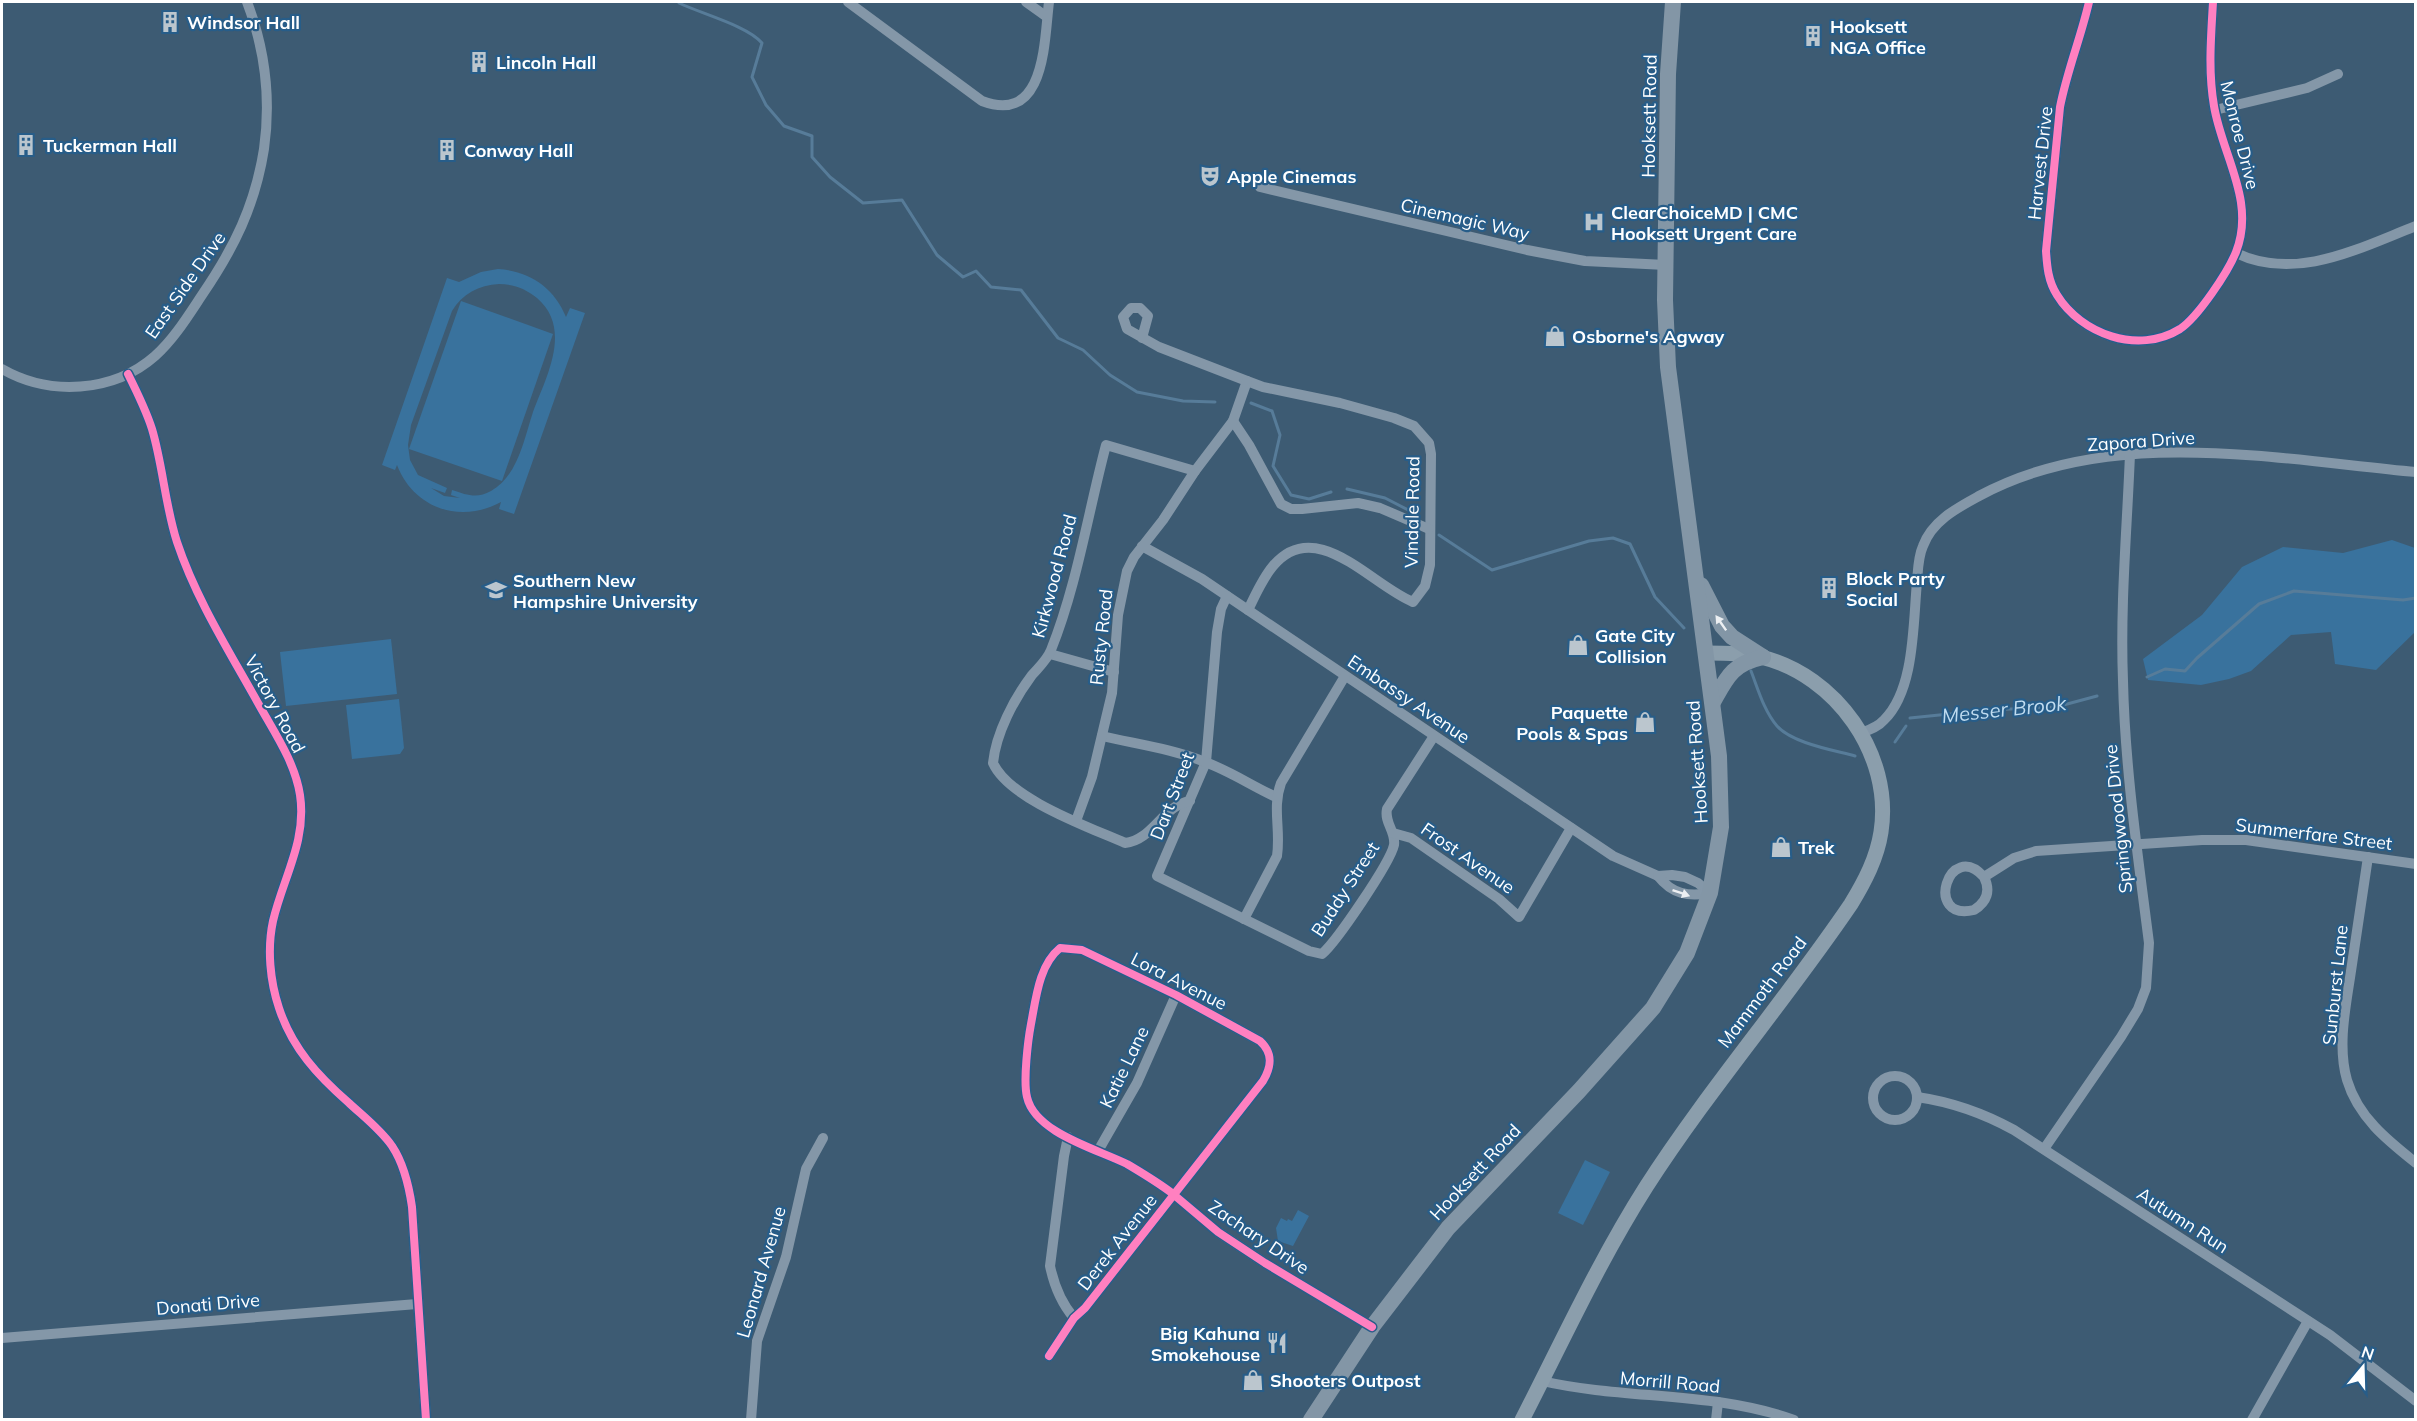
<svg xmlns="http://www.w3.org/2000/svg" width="2417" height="1421" viewBox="0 0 2417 1421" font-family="Mulish,sans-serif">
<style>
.green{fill:#39729d;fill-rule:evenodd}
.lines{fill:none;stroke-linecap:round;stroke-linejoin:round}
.stream{stroke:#577c99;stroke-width:3}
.minor{stroke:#8497a8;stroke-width:10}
.secondary{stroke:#8b9eac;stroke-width:15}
.primary{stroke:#8396a6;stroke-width:16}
.cycleway-casing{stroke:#275d89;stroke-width:11}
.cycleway{stroke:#ff80c0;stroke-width:8}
.oneway{fill:#eceff2}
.oneway2{fill:#edeff2}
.labels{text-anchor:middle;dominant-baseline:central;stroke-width:4.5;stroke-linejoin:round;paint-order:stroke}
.poi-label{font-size:18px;font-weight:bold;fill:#fff;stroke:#275d89;text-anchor:start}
.street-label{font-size:18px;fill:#fff;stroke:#275d89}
.water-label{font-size:20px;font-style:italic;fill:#c0dcf0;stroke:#275d89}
</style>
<rect width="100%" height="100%" fill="#3d5b73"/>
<!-- green -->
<g class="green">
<path d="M498,269C529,271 554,287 566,317L570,308L585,313L514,514L499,509L501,502C461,524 414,509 397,465L395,470L382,465L447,278L459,282L481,272ZM499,284C514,284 526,289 537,298C573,329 546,377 533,412C524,439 518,476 491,491C477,499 467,495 452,490L451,495L460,498L444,496L431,488L445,493L447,488L418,475L410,460L408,445L411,425L452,311C462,294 479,285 499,284Z"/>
<path d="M461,301L553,334L502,481L409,449Z"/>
<path d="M2392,540L2415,548V632L2376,670L2335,664L2331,632L2291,635L2251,671L2229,679L2201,685L2148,680L2143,659L2202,615L2242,567L2283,547L2343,553Z"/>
<path d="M391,639L397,694L286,706L280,652Z"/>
<path d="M399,699L404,748L400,754L352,759L346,705Z"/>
<path d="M1585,1160L1610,1172L1583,1225L1558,1213Z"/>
<path d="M1298,1210L1309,1216L1293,1246L1278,1241L1276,1228L1281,1218L1287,1221L1288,1219L1292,1221Z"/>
</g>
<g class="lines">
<!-- stream -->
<g class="stream">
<path d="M680,2L679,3C702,14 748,26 762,43L752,77L766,105L784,126L812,136V157L830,177L863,203L902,200L937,255L963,277L976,271L991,287L1021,290L1058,338L1083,350L1110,375L1137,392L1183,401L1215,402"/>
<path d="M1251,403L1272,411L1280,435L1273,466L1291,495L1309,499L1331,492"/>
<path d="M1347,489L1385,498L1416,514"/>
<path d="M1439,535L1492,570L1589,541L1613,538L1630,544L1655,597L1684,628"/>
<path d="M1751,671C1758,689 1764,711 1777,726C1792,743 1833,750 1855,756"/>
<path d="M2147,677L2165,669L2185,671L2197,658L2259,604L2294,591L2403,600L2416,598"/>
<path d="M1910,718L1988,710L2056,707L2097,696"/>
<path d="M1895,742L1906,726"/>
</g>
<!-- minor -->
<g class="minor">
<path d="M848,2L982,101C1046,125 1044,41 1049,2"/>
<path d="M1026,2L1047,17"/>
<path d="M2089,2C2081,37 2067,71 2060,107L2046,251C2047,266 2048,281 2057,295C2081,334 2138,355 2180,329C2198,317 2228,272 2236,252C2256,201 2222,155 2214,106C2208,71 2211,37 2213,2"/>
<path d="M2215,110L2307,88L2338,74"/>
<path d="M1260,187L1527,250L1585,261L1666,265"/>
<path d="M2236,253C2296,282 2359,248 2416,226"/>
<path d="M1142,338L1148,316L1140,308H1131L1123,317L1127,329L1159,347L1247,381L1263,387L1340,403L1394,418L1414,426L1429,443L1431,454L1430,565L1425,586L1413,602C1371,585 1316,515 1273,566C1262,579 1255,596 1248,610"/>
<path d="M2,369C49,396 113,393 155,356C174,339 188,316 202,295C234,248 255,206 264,149C271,99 265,49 247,2"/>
<path d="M128,374C137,392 146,410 152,429C163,466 165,505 177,542C196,599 229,651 258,703C274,732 295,762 300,795C307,841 283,878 273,921C267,949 270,981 279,1008C292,1048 318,1076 349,1103C364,1117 380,1129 392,1146C404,1164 409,1186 412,1207L426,1420"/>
<path d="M1233,421L1249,445L1281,504L1291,509H1302L1358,503L1380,508L1429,529"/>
<path d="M1142,546L1202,579L1613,856L1658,876L1672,875L1685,877L1698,883L1710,893"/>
<path d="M1227,596L1221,609L1217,632L1206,762L1157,876L1309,951L1322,954C1337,941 1390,863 1394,845C1396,831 1384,823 1387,809L1434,736"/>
<path d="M1050,654L1114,672"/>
<path d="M1861,733C1869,730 1878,727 1884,720C1915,690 1913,623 1917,582C1918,570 1918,557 1923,546C1932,521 1957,508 1979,496C2110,425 2274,459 2416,472"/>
<path d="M1102,736C1136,744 1173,749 1205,762C1230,771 1252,786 1276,797"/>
<path d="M1190,801C1162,806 1153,840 1125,843C1089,827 1009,799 993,763C996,733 1014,699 1032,675C1039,667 1047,660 1051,650C1077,585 1088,513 1106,445L1195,471"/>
<path d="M1076,821L1092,777L1112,693L1118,615L1127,571L1134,557L1163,520L1195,471L1233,421L1247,381"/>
<path d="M1393,833L1411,838L1499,899L1519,917L1571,828"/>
<path d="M2368,857C2362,895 2357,933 2351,971C2346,1006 2337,1045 2347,1080C2358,1117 2387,1140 2416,1163"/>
<path d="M1658,876C1672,894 1688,897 1710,893"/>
<path d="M1984,877C1949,838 1923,922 1974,910C1987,902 1991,891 1984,877L2014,858L2036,851L2202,840H2246L2416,864"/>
<path d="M1244,919L1277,856C1281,830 1272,808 1281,783L1345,676"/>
<circle cx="1895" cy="1098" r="22"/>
<path d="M1917,1097C1952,1102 1983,1113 2014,1130L2330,1335L2416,1401"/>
<path d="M1068,1137L1064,1156L1050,1266C1054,1285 1062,1304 1074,1318"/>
<path d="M2044,1149L2121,1037L2138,1009L2146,988L2149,943C2138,856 2125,769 2123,681C2120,605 2127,530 2130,454"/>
<path d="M1098,1151L1137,1083L1176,995"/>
<path d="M2,1338L417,1304"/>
<path d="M1049,1356L1074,1318L1085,1308L1263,1081C1272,1066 1273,1053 1260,1041L1176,995L1082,950L1060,948C1039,965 1036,998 1031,1024C1028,1040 1023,1081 1027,1097C1035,1133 1097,1149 1127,1164C1142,1173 1159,1183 1173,1194L1218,1232L1265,1263L1372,1327"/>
<path d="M1542,1381C1625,1400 1714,1391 1794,1420"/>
<path d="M751,1420L757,1341L786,1257L806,1169L823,1138"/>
<path d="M1716,1420L1718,1402"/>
<path d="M2252,1420L2308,1321"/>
</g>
<!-- secondary -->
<path class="secondary" d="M1522,1420C1562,1342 1599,1261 1646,1187C1709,1089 1786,1000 1851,904C1865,881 1877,858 1881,832C1893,755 1836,675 1761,657C1743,653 1725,653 1706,653"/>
<!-- primary -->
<g class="primary">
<path d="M1701,585L1722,626L1732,637L1763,657"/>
<path d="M1713,702C1727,677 1732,664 1763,657"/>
<path d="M1311,1420L1372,1327L1448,1228L1579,1091L1653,1008L1687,953L1710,893L1721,827L1719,756L1668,367L1665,300L1668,74L1673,2"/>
</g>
<defs>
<g id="cycleway">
<path d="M2089,2C2081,37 2067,71 2060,107L2046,251C2047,266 2048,281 2057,295C2081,334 2138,355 2180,329C2198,317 2228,272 2236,252C2256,201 2222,155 2214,106C2208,71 2211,37 2213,2"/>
<path d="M128,374C137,392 146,410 152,429C163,466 165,505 177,542C196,599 229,651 258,703C274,732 295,762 300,795C307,841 283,878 273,921C267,949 270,981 279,1008C292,1048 318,1076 349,1103C364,1117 380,1129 392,1146C404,1164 409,1186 412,1207L426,1420"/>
<path d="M1049,1356L1074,1318L1085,1308L1263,1081C1272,1066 1273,1053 1260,1041L1176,995L1082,950L1060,948C1039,965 1036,998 1031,1024C1028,1040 1023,1081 1027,1097C1035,1133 1097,1149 1127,1164C1142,1173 1159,1183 1173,1194L1218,1232L1265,1263L1372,1327"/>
</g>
</defs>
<!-- cycleway casing -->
<use href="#cycleway" class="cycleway-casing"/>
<!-- cycleway -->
<use href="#cycleway" class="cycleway"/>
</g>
<!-- one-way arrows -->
<defs><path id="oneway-solid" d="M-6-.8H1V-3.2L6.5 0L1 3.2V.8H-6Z" transform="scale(1.5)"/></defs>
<use class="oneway" href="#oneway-solid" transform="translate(1721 623) rotate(-125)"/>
<use class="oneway2" href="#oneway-solid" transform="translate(1681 893) rotate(19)"/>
<!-- icons -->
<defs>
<symbol id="building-bare" viewBox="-9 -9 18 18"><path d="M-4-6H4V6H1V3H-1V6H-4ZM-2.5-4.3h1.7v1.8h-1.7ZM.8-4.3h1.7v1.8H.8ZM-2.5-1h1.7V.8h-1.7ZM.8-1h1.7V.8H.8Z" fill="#bbc6ce" stroke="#275d89" stroke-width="2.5" paint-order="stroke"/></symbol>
<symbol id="theatre-bare" viewBox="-9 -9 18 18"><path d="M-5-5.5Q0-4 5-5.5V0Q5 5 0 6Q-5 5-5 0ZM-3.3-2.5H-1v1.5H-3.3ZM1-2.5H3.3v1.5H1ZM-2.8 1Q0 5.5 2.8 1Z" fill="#bbc6ce" stroke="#275d89" stroke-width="2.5" paint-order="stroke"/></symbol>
<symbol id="hospital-bare" viewBox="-9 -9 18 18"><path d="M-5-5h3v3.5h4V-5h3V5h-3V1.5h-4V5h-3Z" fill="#bbc6ce" stroke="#275d89" stroke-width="2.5" paint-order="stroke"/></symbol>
<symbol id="shop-bare" viewBox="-9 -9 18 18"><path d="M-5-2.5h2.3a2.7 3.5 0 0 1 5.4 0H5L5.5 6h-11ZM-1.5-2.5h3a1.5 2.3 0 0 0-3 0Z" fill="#bbc6ce" stroke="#275d89" stroke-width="2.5" paint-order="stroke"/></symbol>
<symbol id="university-bare" viewBox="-9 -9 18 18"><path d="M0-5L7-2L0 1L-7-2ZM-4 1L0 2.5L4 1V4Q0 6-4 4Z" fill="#bbc6ce" stroke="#275d89" stroke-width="2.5" paint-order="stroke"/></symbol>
<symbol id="restaurant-bare" viewBox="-9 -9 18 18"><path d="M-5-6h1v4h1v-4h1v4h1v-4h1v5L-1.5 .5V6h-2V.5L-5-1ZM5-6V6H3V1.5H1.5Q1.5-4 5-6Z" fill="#bbc6ce" stroke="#275d89" stroke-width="2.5" paint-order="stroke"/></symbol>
</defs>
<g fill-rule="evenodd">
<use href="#building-bare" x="155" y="7" width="30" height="30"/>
<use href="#building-bare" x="1798" y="21" width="30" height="30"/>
<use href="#building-bare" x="464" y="47" width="30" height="30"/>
<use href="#building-bare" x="11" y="130" width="30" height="30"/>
<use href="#building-bare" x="432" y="135" width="30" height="30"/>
<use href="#theatre-bare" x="1195" y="161" width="30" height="30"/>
<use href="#hospital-bare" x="1579" y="207" width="30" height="30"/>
<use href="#shop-bare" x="1540" y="321" width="30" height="30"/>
<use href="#building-bare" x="1814" y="573" width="30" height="30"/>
<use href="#university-bare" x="481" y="575" width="30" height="30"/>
<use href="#shop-bare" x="1563" y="630" width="30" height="30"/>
<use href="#shop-bare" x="1630" y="707" width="30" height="30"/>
<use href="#shop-bare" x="1766" y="832" width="30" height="30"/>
<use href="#restaurant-bare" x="1262" y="1328" width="30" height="30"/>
<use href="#shop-bare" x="1238" y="1365" width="30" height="30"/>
</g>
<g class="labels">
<!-- poi labels -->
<g class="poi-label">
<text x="187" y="22">Windsor Hall</text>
<text x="1830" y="26">Hooksett<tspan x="1830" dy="21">NGA Office</tspan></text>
<text x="496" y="62">Lincoln Hall</text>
<text x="43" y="145">Tuckerman Hall</text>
<text x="464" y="150">Conway Hall</text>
<text x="1227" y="176">Apple Cinemas</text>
<text x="1611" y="212">ClearChoiceMD | CMC<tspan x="1611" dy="21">Hooksett Urgent Care</tspan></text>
<text x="1572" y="336">Osborne's Agway</text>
<text x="1846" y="578">Block Party<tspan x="1846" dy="21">Social</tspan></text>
<text x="513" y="580">Southern New<tspan x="513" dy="21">Hampshire University</tspan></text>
<text x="1595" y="635">Gate City<tspan x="1595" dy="21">Collision</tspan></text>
<text x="1628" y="712" text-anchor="end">Paquette<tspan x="1628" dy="21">Pools &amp; Spas</tspan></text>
<text x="1798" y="847">Trek</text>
<text x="1260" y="1333" text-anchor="end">Big Kahuna<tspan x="1260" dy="21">Smokehouse</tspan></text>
<text x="1270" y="1380">Shooters Outpost</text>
</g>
<!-- street labels -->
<g class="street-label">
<text transform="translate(1649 116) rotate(-89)">Hooksett Road</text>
<text transform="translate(2240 135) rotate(76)">Monroe Drive</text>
<text transform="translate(2040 163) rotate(-84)">Harvest Drive</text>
<text transform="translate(1465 219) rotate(13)">Cinemagic Way</text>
<text transform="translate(185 285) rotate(-55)">East Side Drive</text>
<text transform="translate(2141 441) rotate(-4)">Zapora Drive</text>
<text transform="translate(1412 512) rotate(-89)">Vindale Road</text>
<text transform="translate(1054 576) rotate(-75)">Kirkwood Road</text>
<text transform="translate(1101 637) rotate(-84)">Rusty Road</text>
<text transform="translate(1409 699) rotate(34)">Embassy Avenue</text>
<text transform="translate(275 704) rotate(62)">Victory Road</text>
<text transform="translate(1697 762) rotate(-94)">Hooksett Road</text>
<text transform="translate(1172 796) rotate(-69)">Dart Street</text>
<text transform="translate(2118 819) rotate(-96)">Springwood Drive</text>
<text transform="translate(2314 834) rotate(7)">Summerfare Street</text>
<text transform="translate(1468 858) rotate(35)">Frost Avenue</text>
<text transform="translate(1345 889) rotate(-57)">Buddy Street</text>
<text transform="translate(1179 981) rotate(27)">Lora Avenue</text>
<text transform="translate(2335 985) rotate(-84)">Sunburst Lane</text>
<text transform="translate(1762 992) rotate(-53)">Mammoth Road</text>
<text transform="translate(1124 1067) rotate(-64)">Katie Lane</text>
<text transform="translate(1475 1172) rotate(-47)">Hooksett Road</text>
<text transform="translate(2183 1220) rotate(33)">Autumn Run</text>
<text transform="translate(1259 1237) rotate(34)">Zachary Drive</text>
<text transform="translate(1117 1242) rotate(-52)">Derek Avenue</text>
<text transform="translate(761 1272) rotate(-74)">Leonard Avenue</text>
<text transform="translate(208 1304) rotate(-5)">Donati Drive</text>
<text transform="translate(1670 1382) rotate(5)">Morrill Road</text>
</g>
<!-- water labels -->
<g class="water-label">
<text transform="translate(2004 709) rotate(-6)">Messer Brook</text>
</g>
</g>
<!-- border -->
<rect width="2417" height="1421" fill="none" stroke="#ffffff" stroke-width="6"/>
<!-- north arrow -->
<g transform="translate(2363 1367) rotate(19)" stroke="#275d89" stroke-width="4.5" paint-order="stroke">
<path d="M0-4.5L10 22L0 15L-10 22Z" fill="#ffffff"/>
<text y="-9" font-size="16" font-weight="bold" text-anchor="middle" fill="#ffffff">N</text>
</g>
</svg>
